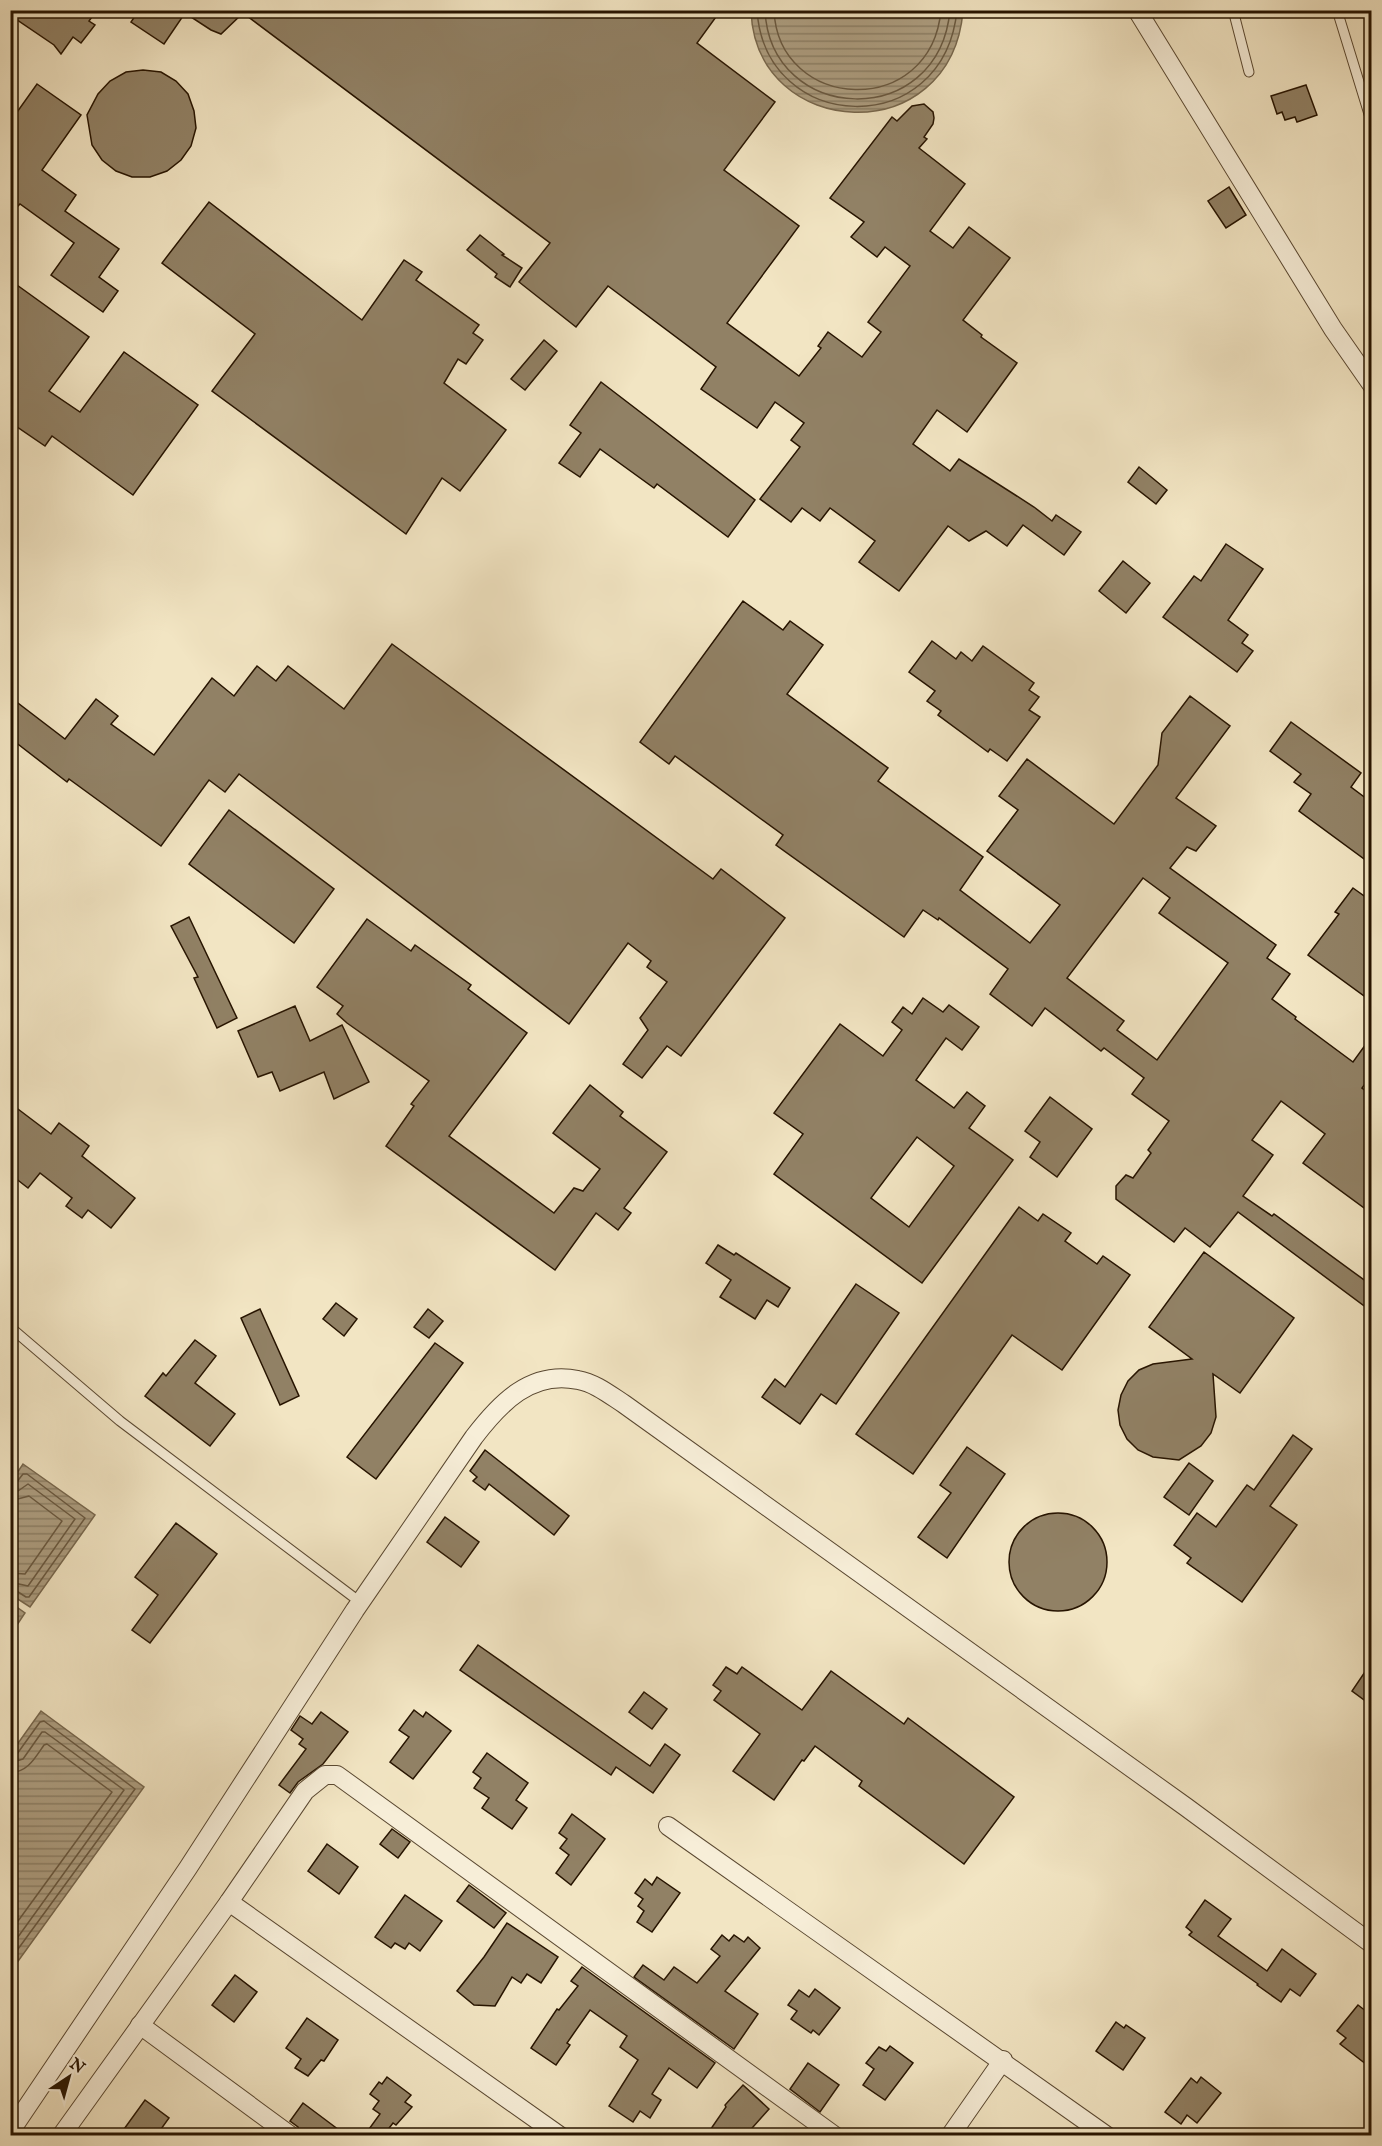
<svg xmlns="http://www.w3.org/2000/svg" width="1382" height="2146" viewBox="0 0 1382 2146" font-family="'IM FELL English',serif">
<style>
.water{fill:url(#water-rules);stroke:#77674d;stroke-width:1.5}
.lines{fill:none;stroke-linecap:round;stroke-linejoin:round}
.shore{stroke:#6a5940;stroke-width:1.5}
.building{fill:#918165;stroke:#271400;stroke-width:1.5;fill-rule:evenodd}
.lane-casing{stroke:#5a4831;stroke-width:11}
.street-casing{stroke:#5a4831;stroke-width:20}
.lane{stroke:#f7eed8;stroke-width:9}
.street{stroke:#f7eed8;stroke-width:18}
</style>
<defs>
<pattern id="water-rules" width="6" height="5" patternUnits="userSpaceOnUse" patternTransform="scale(1.5)"><rect width="6" height="5" fill="#ad9e81"/><path d="M0 2.5h6" fill="none" stroke="#8d8067"/></pattern>
</defs>
<rect width="100%" height="100%" fill="#f2e5c3"/>
<filter id="stains"><feTurbulence type="fractalNoise" baseFrequency=".00333" numOctaves="4"/><feColorMatrix values="0 0 0 0 .2 0 0 0 0 .09 0 0 0 0 .02 0 0 0 .5 -.17"/></filter>
<radialGradient id="worn" r=".72"><stop offset=".6" stop-color="#630" stop-opacity="0"/><stop offset="1" stop-color="#630" stop-opacity=".3"/></radialGradient>
<!-- water -->
<g class="water">
<path d="M751,11V10L963,11C951,151 756,141 751,11Z"/>
<path d="M23,1464L95,1515L30,1607L10,1594L11,1482Z"/>
<path d="M11,1603L25,1613L11,1634Z"/>
<path d="M41,1711L144,1787L11,1971V1753Z"/>
</g>
<g class="lines">
<!-- shore -->
<g class="shore">
<path d="M757,10C765,135 944,142 957,10"/>
<path d="M765,10C770,125 939,132 950,10"/>
<path d="M774,10C778,112 931,120 941,10"/>
<path d="M10,1484L16,1483L23,1474H27L85,1518L29,1597H26L15,1590L10,1589"/>
<path d="M10,1492L18,1491L28,1484L75,1519L28,1586L10,1582"/>
<path d="M10,1501L29,1496L62,1521L25,1574L10,1573"/>
<path d="M10,1756L17,1754L40,1722L44,1721L135,1789L10,1960"/>
<path d="M10,1763L23,1759L42,1732H45L124,1790L10,1948"/>
<path d="M10,1773C28,1772 35,1758 44,1745L47,1744L112,1792L10,1932"/>
</g>
</g>
<!-- building -->
<g class="building">
<path d="M10,10H97L89,21L95,25L81,43L73,37L61,54L54,45L10,15Z"/>
<path d="M139,10H721L697,43L775,102L724,170L799,226L727,323L799,376L821,348L818,346L828,332L862,357L881,332L868,322L910,266L885,247L877,257L851,237L864,222L830,198L892,117L897,121L912,106L924,104L933,112L934,118L933,124L924,137L927,139L919,148L965,184L930,231L953,248L969,227L1010,258L963,320L982,335L981,337L1017,363L967,432L937,410L913,444L950,471L959,459L1034,507L1052,521L1056,515L1081,532L1064,555L1023,525L1007,546L986,531L969,541L948,526L899,591L859,562L875,541L830,508L820,521L802,508L791,522L760,499L800,447L791,440L804,423L775,402L757,428L701,389L716,367L608,286L576,327L519,282L550,243L243,13L221,34L211,30L185,13L164,44L131,22Z"/>
<path d="M143,70L161,72L176,81L188,94L194,111L196,128L191,146L181,160L167,171L150,177H132L116,171L102,160L92,145L87,115L98,94L110,81L126,72Z"/>
<path d="M37,84L81,115L42,170L76,195L65,211L119,249L99,277L118,291L103,312L51,275L74,243L20,204L10,214V122Z"/>
<path d="M1306,85L1317,115L1297,122L1295,117L1285,120L1282,112L1277,114L1271,96Z"/>
<path d="M1229,187L1246,215L1226,228L1208,201Z"/>
<path d="M209,202L362,320L404,260L422,272L416,280L479,325L473,333L483,340L466,364L458,359L444,383L506,430L460,491L442,478L406,534L212,391L255,334L162,263Z"/>
<path d="M480,235L504,254L502,255L522,268L510,287L495,277L497,274L467,250Z"/>
<path d="M10,280L89,337L49,391L80,412L124,352L198,405L133,495L52,436L45,446L10,422Z"/>
<path d="M544,340L557,351L525,390L511,379Z"/>
<path d="M601,382L755,500L728,537L657,484L654,488L600,449L580,477L559,463L581,433L570,425Z"/>
<path d="M1139,467L1167,490L1156,504L1128,482Z"/>
<path d="M1226,544L1263,569L1228,620L1248,635L1242,643L1253,651L1237,672L1163,617L1194,576L1201,581Z"/>
<path d="M1123,561L1150,583L1126,613L1099,591Z"/>
<path d="M743,601L783,630L790,621L823,645L787,694L888,768L878,781L983,857L960,890L1030,943L1060,905L987,851L1018,810L999,796L1027,759L1114,824L1158,765L1162,733L1190,696L1230,726L1176,798L1216,826L1196,851L1187,847L1170,868L1276,945L1267,958L1290,974L1272,999L1296,1017L1295,1019L1353,1062L1371,1037V1076L1362,1088L1371,1095V1213L1303,1163L1325,1134L1281,1101L1252,1140L1273,1155L1243,1196L1272,1216L1274,1214L1371,1285V1311L1238,1212L1210,1247L1185,1228L1174,1242L1116,1199V1186L1126,1175L1133,1178L1151,1153L1148,1150L1169,1121L1132,1094L1144,1078L1104,1048L1101,1051L1045,1008L1032,1026L990,994L1008,969L939,918L938,920L923,910L904,937L776,845L783,835L675,756L669,764L640,742ZM1143,878L1170,898L1159,913L1228,963L1157,1060L1117,1030L1124,1021L1067,978Z"/>
<path d="M932,641L956,659L961,652L972,661L983,646L1034,683L1029,690L1039,697L1029,710L1040,717L1007,761L990,749L988,752L938,715L941,711L927,701L935,691L909,672Z"/>
<path d="M392,644L713,879L721,869L785,918L681,1056L667,1046L642,1078L623,1064L648,1030L640,1018L667,982L647,967L651,961L628,943L569,1024L239,774L225,792L209,780L161,846L69,779L67,782L10,738V697L65,739L96,699L118,716L111,724L154,755L212,678L234,696L257,666L276,681L288,666L344,709Z"/>
<path d="M1291,722L1361,773L1351,787L1371,802V864L1299,811L1311,794L1294,782L1301,774L1270,751Z"/>
<path d="M229,810L334,889L294,943L189,864Z"/>
<path d="M1353,888L1371,901V1001L1308,955L1339,914L1335,912Z"/>
<path d="M189,917L237,1018L217,1028L194,978L198,977L171,926Z"/>
<path d="M367,919L411,951L415,945L471,985L468,989L527,1033L449,1136L554,1213L574,1188L583,1191L600,1169L553,1133L590,1085L623,1112L620,1116L667,1152L624,1208L631,1213L618,1230L596,1213L555,1270L386,1146L414,1106L411,1104L429,1081L347,1023L337,1014L343,1006L317,987Z"/>
<path d="M923,998L943,1012L949,1005L979,1027L962,1050L946,1038L916,1080L954,1108L967,1092L985,1106L969,1128L1013,1160L922,1283L774,1174L803,1134L774,1113L840,1024L883,1056L902,1030L892,1022L903,1007L912,1014ZM917,1137L954,1166L909,1227L871,1198Z"/>
<path d="M295,1006L310,1041L342,1025L369,1082L334,1099L324,1072L280,1091L272,1072L258,1077L238,1031Z"/>
<path d="M1050,1097L1092,1129L1057,1177L1030,1157L1040,1142L1025,1131Z"/>
<path d="M10,1103L51,1134L59,1123L89,1146L82,1156L135,1198L111,1228L88,1210L82,1218L66,1206L72,1198L40,1173L28,1188L10,1174Z"/>
<path d="M1019,1207L1038,1221L1043,1214L1071,1233L1065,1241L1097,1264L1103,1256L1130,1275L1062,1370L1012,1335L913,1474L856,1434Z"/>
<path d="M718,1245L734,1255L736,1253L790,1288L778,1307L767,1300L755,1319L720,1297L731,1280L706,1263Z"/>
<path d="M1204,1252L1294,1318L1240,1393L1213,1374L1216,1417L1211,1433L1201,1446L1179,1460L1153,1457L1138,1450L1127,1439L1120,1425L1118,1410L1121,1395L1128,1381L1139,1370L1153,1364L1192,1359L1149,1327Z"/>
<path d="M856,1284L899,1313L836,1404L821,1394L800,1424L762,1397L775,1379L785,1387Z"/>
<path d="M336,1303L357,1319L344,1336L323,1319Z"/>
<path d="M260,1309L299,1396L280,1405L241,1318Z"/>
<path d="M428,1309L443,1321L429,1338L414,1327Z"/>
<path d="M195,1340L216,1356L195,1383L235,1414L210,1446L145,1396L163,1373L166,1376Z"/>
<path d="M435,1343L463,1363L376,1479L347,1457Z"/>
<path d="M1293,1435L1312,1449L1270,1506L1297,1525L1242,1602L1187,1563L1191,1558L1174,1545L1197,1513L1216,1527L1247,1485L1254,1490Z"/>
<path d="M967,1447L1005,1474L947,1558L918,1537L951,1493L940,1485Z"/>
<path d="M485,1450L569,1516L554,1535L489,1484L485,1490L473,1481L477,1477L470,1471Z"/>
<path d="M1189,1463L1213,1481L1189,1515L1164,1497Z"/>
<circle cx="1058" cy="1562" r="49"/>
<path d="M445,1517L479,1542L461,1567L427,1542Z"/>
<path d="M176,1523L217,1554L150,1643L132,1630L158,1595L135,1577Z"/>
<path d="M478,1645L650,1766L665,1744L680,1755L653,1793L616,1767L611,1775L460,1670Z"/>
<path d="M1371,1663V1705L1352,1691Z"/>
<path d="M726,1667L737,1674L742,1667L802,1710L831,1671L904,1724L908,1718L1014,1797L964,1864L859,1786L862,1781L815,1746L804,1761L802,1760L774,1800L733,1771L760,1734L714,1700L721,1691L713,1685Z"/>
<path d="M644,1692L667,1709L652,1729L629,1712Z"/>
<path d="M414,1710L423,1717L426,1712L451,1731L413,1779L390,1762L409,1737L399,1730Z"/>
<path d="M321,1712L348,1732L323,1764L298,1782L290,1793L279,1785L306,1749L299,1744L303,1739L291,1730L300,1716L312,1724Z"/>
<path d="M487,1753L528,1783L516,1800L527,1808L512,1829L482,1808L489,1798L474,1788L481,1778L473,1772Z"/>
<path d="M572,1814L605,1839L571,1885L556,1873L569,1855L560,1848L567,1839L559,1833Z"/>
<path d="M392,1829L410,1842L398,1858L380,1844Z"/>
<path d="M327,1844L358,1867L339,1894L308,1871Z"/>
<path d="M657,1877L680,1893L652,1932L637,1922L644,1911L638,1906L643,1899L635,1893L645,1879L652,1885Z"/>
<path d="M469,1885L506,1913L494,1928L457,1901Z"/>
<path d="M405,1895L442,1921L420,1951L409,1943L405,1949L395,1943L391,1948L375,1937Z"/>
<path d="M1205,1900L1231,1919L1218,1936L1267,1971L1282,1949L1316,1974L1300,1996L1290,1989L1281,2002L1257,1985L1258,1984L1189,1935L1192,1932L1186,1927Z"/>
<path d="M507,1923L558,1957L541,1983L527,1974L521,1983L512,1977L495,2006L474,2005L457,1991L484,1957Z"/>
<path d="M722,1935L729,1941L734,1935L744,1942L748,1937L760,1948L725,1991L758,2014L734,2049L634,1977L643,1965L664,1980L674,1967L697,1983L720,1956L711,1949Z"/>
<path d="M582,1967L715,2063L697,2088L669,2068L652,2094L661,2100L650,2118L640,2111L633,2122L609,2106L638,2060L620,2047L627,2036L590,2010L567,2043L570,2045L556,2065L531,2048L557,2009L559,2010L578,1986L571,1981Z"/>
<path d="M235,1975L257,1992L234,2022L212,2005Z"/>
<path d="M815,1989L840,2008L819,2035L813,2030L811,2033L791,2019L797,2011L788,2005L799,1990L809,1997Z"/>
<path d="M1358,2005L1371,2015V2068L1340,2044L1346,2038L1337,2031Z"/>
<path d="M307,2018L338,2040L324,2061L321,2060L308,2076L295,2068L301,2059L286,2048Z"/>
<path d="M1116,2022L1124,2028L1126,2025L1145,2038L1123,2070L1096,2051Z"/>
<path d="M890,2046L913,2063L885,2100L863,2085L874,2069L866,2063L879,2047L886,2051Z"/>
<path d="M808,2063L839,2085L820,2112L790,2089Z"/>
<path d="M387,2077L411,2095L405,2102L412,2107L396,2125L393,2123L383,2136H364L380,2114L373,2109L379,2101L370,2094L379,2082L382,2084Z"/>
<path d="M1201,2077L1221,2093L1197,2123L1187,2115L1181,2124L1165,2112L1191,2078L1197,2083Z"/>
<path d="M743,2085L769,2109L745,2136H706L726,2107L725,2105Z"/>
<path d="M145,2100L169,2118L156,2136H119Z"/>
<path d="M303,2103L347,2136H302L298,2127L290,2121Z"/>
</g>
<g class="lines">
<defs>
<g id="lane">
<path d="M1233,10L1249,72"/>
<path d="M1337,10L1372,124"/>
<path d="M10,1327L120,1421L360,1602"/>
</g>
<g id="street">
<path d="M1137,10L1333,329L1372,385"/>
<path d="M668,1826L1107,2136"/>
<path d="M229,1902L560,2136"/>
<path d="M140,2025L291,2136"/>
<path d="M10,2132L188,1868L355,1610L474,1437C500,1403 531,1370 578,1380C595,1383 610,1395 624,1404L1186,1807L1372,1944"/>
<path d="M61,2136L229,1902L305,1791L325,1775H337L835,2136"/>
<path d="M950,2136L1003,2060"/>
</g>
</defs>
<!-- lane casing -->
<use href="#lane" class="lane-casing"/>
<!-- street casing -->
<use href="#street" class="street-casing"/>
<!-- lane -->
<use href="#lane" class="lane"/>
<!-- street -->
<use href="#street" class="street"/>
</g>
<!-- margin -->
<rect width="1382" height="2146" fill="none" stroke="#f2e5c3" stroke-width="36"/>
<rect x="12" y="12" width="1358" height="2122" fill="none" stroke="#271400" stroke-width="3"/>
<rect x="18" y="18" width="1346" height="2110" fill="none" stroke="#271400" stroke-width="1.5"/>
<!-- north arrow -->
<g transform="translate(69 2077) rotate(36)" stroke="#f7eed8" stroke-width="4.5" paint-order="stroke">
<path d="M0-4.5L10 22L0 15L-10 22Z" fill="#271400"/>
<text y="-9" font-size="16" font-weight="bold" text-anchor="middle" fill="#271400">N</text>
</g>
<rect width="100%" height="100%" filter="url(#stains)"/>
<rect width="100%" height="100%" fill="url(#worn)"/>
</svg>
